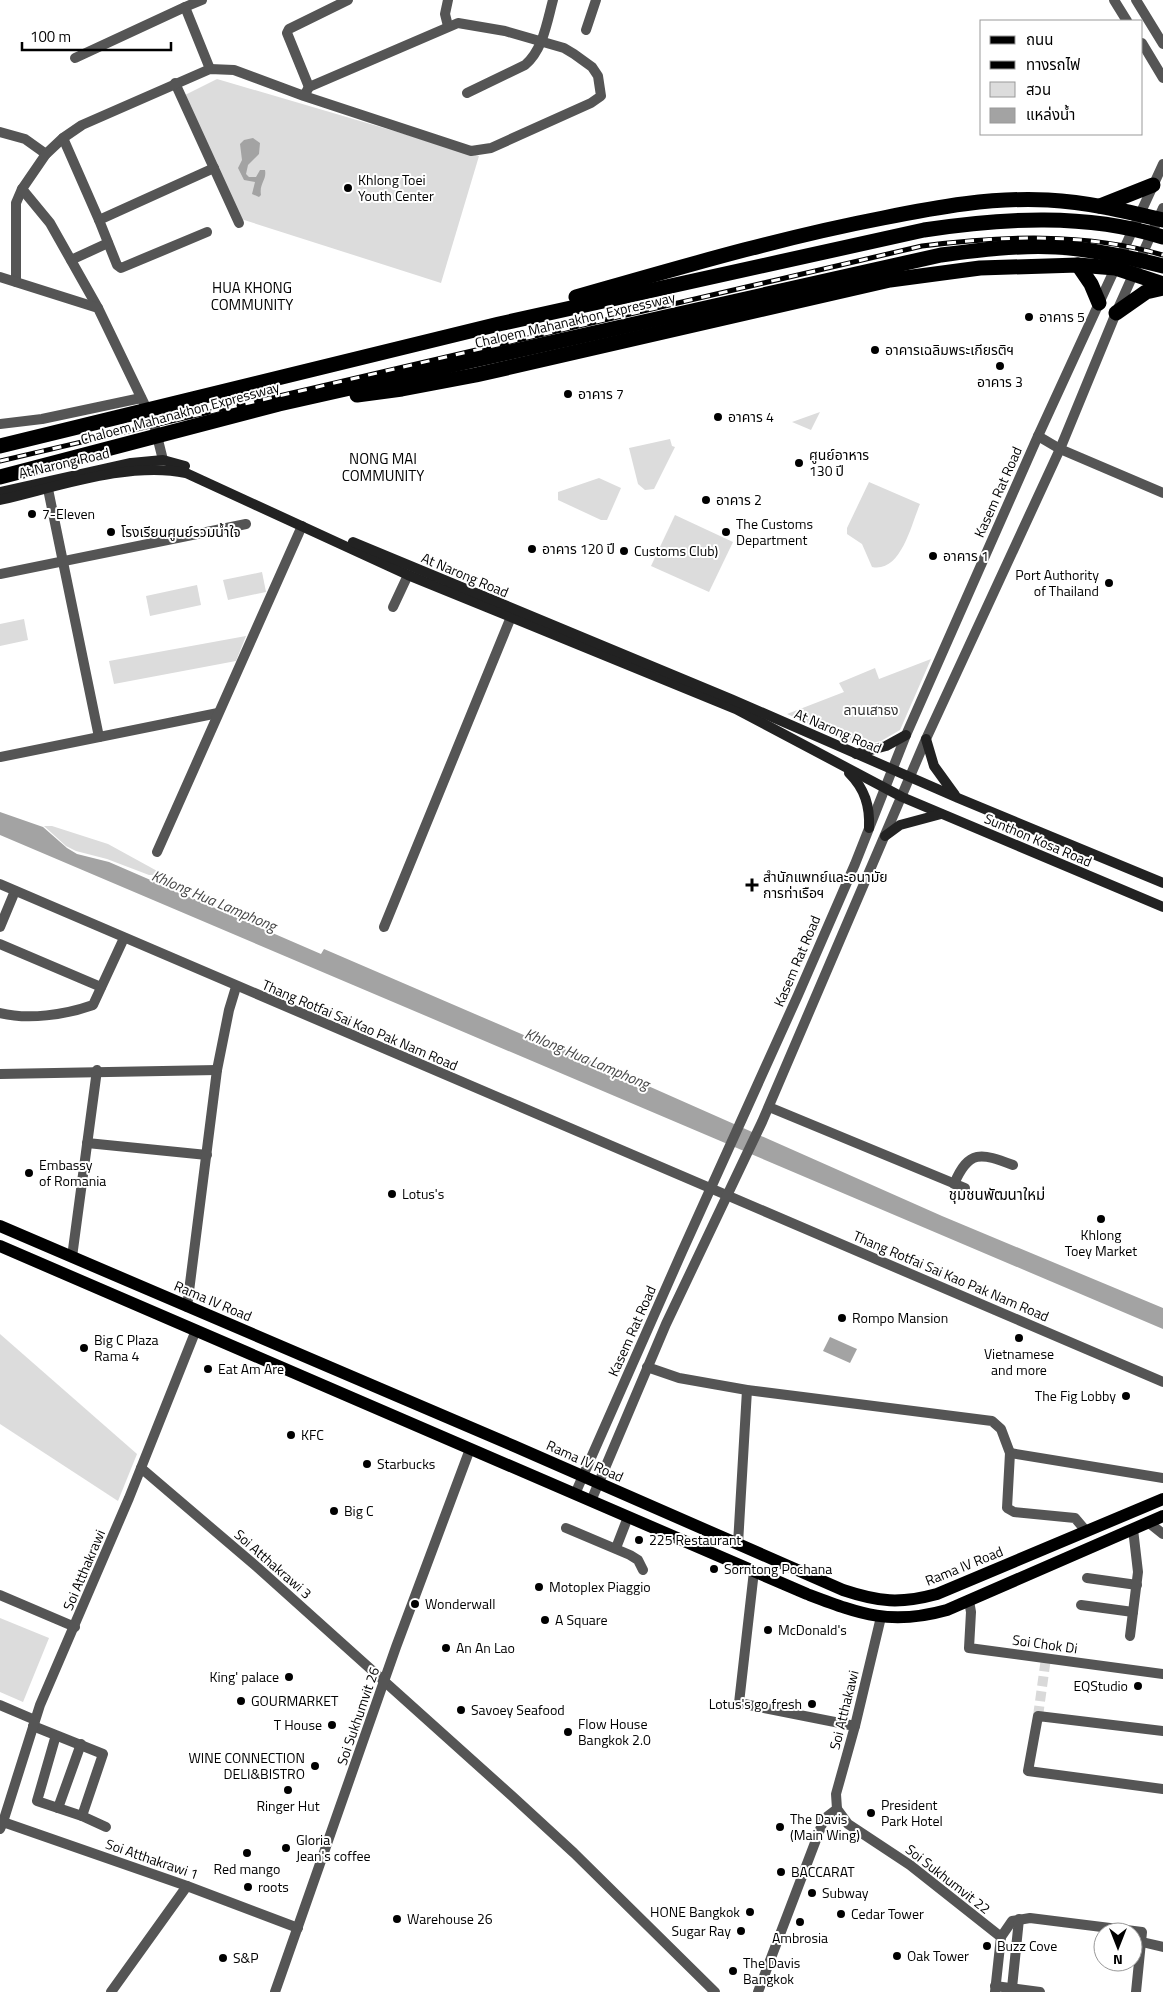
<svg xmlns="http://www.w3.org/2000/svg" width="1163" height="1992" font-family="'Titillium Web','Noto Sans Thai',sans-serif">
<rect width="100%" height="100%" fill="#fff"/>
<g fill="#dcdcdc">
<path d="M217,79L479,156L441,283L241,219L185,95Z"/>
<path d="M820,412L811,430L792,422Z"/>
<path d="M670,439L672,446L675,447L654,489L645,490L638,484L629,448Z"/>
<path d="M599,478L621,488L607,520H601L558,500V492Z"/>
<path d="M869,482L920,504C911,525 901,573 872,567L862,544L847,534V528Z"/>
<path d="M675,515L733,542L709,592L651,566Z"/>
<path d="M262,572L266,592L228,600L223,580Z"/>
<path d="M197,585L201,605L150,616L146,596Z"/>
<path d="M24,619L28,640L0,646V624Z"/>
<path d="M246,636L236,661L114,684L109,661Z"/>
<path d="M931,659L900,730L881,741L859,746L787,714L844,692L839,683L875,668L879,679Z"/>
<path d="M44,826H52L108,844L159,872L157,875H149L107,859L76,851L66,846Z"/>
<path d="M0,1334L137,1454L118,1501L0,1424Z"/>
<path d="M0,1618L49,1638L23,1702L0,1692Z"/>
</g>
<g fill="#a3a3a3">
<path d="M253,138L260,143L259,154L248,165L246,174L249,177H256L260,170H265C267,180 259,183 261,195L259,197L252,194L255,182L244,180L238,168L242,160L240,144L244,140Z"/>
<path d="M0,812L43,827L67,848L77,854L109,862L321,954L324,949L540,1042L542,1039L942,1216L1163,1308V1329L0,835Z"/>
<path d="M830,1337L857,1349L850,1363L823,1351Z"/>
</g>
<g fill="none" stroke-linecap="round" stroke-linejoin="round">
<path stroke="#d9d9d9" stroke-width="10" stroke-dasharray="10 5" stroke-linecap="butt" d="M1038,1716L1046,1658"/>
<g stroke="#555" stroke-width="10">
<path d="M185,7L202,0"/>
<path d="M448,26L445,14L448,0"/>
<path d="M586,30L596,0"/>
<path d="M75,58L185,7L210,69"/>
<path d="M175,83L239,223"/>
<path d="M309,87L287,33L289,29L348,0"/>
<path d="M467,93L525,65C543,50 547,22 553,0"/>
<path d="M0,132L25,139L46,154"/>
<path d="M63,138L99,220"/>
<path d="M207,232L121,268L117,265L99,220L214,168"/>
<path d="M71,260L108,243"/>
<path d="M16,282V203L22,189"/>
<path d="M98,308L50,223L22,189L46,154L63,138L82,125L210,69L234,70L304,96L471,151L491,148L591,103L601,96L598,76L592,67L574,54L564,48L505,31L458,23L309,87L304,96"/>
<path d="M0,424L42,419L141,398"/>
<path d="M1038,436L1060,449L1163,493"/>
<path d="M48,489L99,737"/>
<path d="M0,574L246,524"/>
<path d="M393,607L408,575"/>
<path d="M0,757L218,713"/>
<path d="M157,852L302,526"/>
<path d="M0,927L15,891"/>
<path d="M384,927L511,617"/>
<path d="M0,944L101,987"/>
<path d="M0,1013C28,1020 65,1015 93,1005L124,938"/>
<path d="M0,1074L217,1070"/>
<path d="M769,1107L965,1188"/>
<path d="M87,1143L207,1155"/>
<path d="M954,1184C969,1149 981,1153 1013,1165"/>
<path d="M72,1257L97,1070"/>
<path d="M187,1307L217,1070L229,1010L236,987"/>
<path d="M647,1367L679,1378L747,1390L992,1421L1001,1429L1010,1453L1007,1508L1014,1512L1075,1518L1086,1531"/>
<path d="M1010,1453L1163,1478"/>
<path d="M141,1468L257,1567L512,1796L574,1853L715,1992"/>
<path d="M1148,1522L1163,1534"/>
<path d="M566,1528L630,1555L638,1560L643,1570"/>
<path d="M738,1544L747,1390"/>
<path d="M616,1548L628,1517"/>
<path d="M754,1571L739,1703L855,1726"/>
<path d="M1087,1578L1137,1585"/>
<path d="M0,1595L75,1627"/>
<path d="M969,1601L971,1612L969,1648L1163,1674"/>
<path d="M1081,1605L1133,1612"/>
<path d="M1130,1636L1138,1572L1133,1529"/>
<path d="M0,1705L35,1720"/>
<path d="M33,1726L103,1754L82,1816L37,1801L56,1735"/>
<path d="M1163,1731L1038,1716L1028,1771L1163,1789"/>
<path d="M58,1808L81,1744"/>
<path d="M837,1809L848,1824L910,1865L1001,1937L995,1992"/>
<path d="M82,1816L106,1827"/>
<path d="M3,1822L40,1705L129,1498L196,1330"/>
<path d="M0,1829L3,1822L187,1886L298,1928"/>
<path d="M1001,1937L1012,1921L1030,1918L1142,1932L1136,1992"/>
<path d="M1142,1942L1163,1947"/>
<path d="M995,1986L1040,1992"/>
<path d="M1012,1988L1019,1919"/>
<path d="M111,1992L187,1886"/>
</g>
<g stroke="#555" stroke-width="10">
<path d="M1114,0L1127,21"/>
<path d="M1136,0L1163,44"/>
<path d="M1142,43L1163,78"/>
<path d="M0,277L98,308L154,424L163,460"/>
<path d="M0,884L1163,1382"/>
<path d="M575,1494L681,1254L798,995L855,864L906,735L1038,436L1163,164"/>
<path d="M591,1501L666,1324L762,1122L926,739L1060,449L1116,313L1163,208"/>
<path d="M275,1992L396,1647L470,1449"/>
<path d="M758,1992L824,1819L837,1809L836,1794L855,1726L881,1617"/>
</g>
<g stroke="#222" stroke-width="10">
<path d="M0,492L131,463L163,460L185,466"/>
<path d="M0,500C57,487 129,461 186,473L408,575L736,709L902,797L1163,907"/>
<path d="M353,542L731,699L958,798L1163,883"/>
<path d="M926,739L934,766L955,795"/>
<path d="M856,754L886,746L906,735"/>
<path d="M849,773C865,789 870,806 869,828"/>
<path d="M885,836L900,825L941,814"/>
</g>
<g stroke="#000" stroke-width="12">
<path d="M0,1226L514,1446L843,1590C879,1602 900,1604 937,1594L1163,1499"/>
<path d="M0,1246L807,1594C860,1614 890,1626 947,1610L1163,1516"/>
</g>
<g stroke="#000" stroke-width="15">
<path d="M1100,206L1153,185"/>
<path d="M1078,265L1091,284L1099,303"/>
<path d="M576,297C678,268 779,238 883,218C937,207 993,197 1048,200C1087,202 1125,211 1163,220"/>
<path d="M1116,313L1146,292L1163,288"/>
<path d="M357,395L402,389L476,375L890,280L980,268L1078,265L1115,268L1163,284"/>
<path d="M0,446L499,324L924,230C1003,218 1086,213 1163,237"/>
<path d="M0,477L279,404L941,255C979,250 1018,245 1056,247C1092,249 1128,257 1163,266"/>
</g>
<g stroke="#000" stroke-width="5">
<path id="rail" d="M0,461L922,246C1002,236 1084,232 1163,255"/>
</g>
<use href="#rail" stroke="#fff" stroke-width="3" stroke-dasharray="9" stroke-linecap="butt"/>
</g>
<g fill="#000" stroke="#fff" stroke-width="2">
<circle cx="348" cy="188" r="5"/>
<circle cx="1029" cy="317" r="5"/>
<circle cx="875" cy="350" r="5"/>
<circle cx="1000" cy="366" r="5"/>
<circle cx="568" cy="394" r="5"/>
<circle cx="718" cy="417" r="5"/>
<circle cx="799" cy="463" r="5"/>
<circle cx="706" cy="500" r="5"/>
<circle cx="32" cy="514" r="5"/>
<circle cx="111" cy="532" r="5"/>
<circle cx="726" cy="532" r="5"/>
<circle cx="532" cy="549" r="5"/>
<circle cx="624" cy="551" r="5"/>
<circle cx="933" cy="556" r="5"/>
<circle cx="1109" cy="583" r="5"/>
<path d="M749.5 877.5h5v5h5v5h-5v5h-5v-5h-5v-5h5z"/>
<circle cx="29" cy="1173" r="5"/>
<circle cx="392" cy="1194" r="5"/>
<circle cx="1101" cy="1219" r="5"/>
<circle cx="842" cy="1318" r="5"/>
<circle cx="1019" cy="1338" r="5"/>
<circle cx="84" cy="1348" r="5"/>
<circle cx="208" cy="1369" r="5"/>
<circle cx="1126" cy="1396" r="5"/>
<circle cx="291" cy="1435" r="5"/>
<circle cx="367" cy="1464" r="5"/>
<circle cx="334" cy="1511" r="5"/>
<circle cx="639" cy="1540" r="5"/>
<circle cx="714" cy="1569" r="5"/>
<circle cx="539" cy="1587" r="5"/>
<circle cx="415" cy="1604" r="5"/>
<circle cx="545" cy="1620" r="5"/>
<circle cx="768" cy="1630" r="5"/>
<circle cx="446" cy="1648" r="5"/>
<circle cx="289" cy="1677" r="5"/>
<circle cx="1138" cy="1686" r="5"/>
<circle cx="241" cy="1701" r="5"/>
<circle cx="812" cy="1704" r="5"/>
<circle cx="461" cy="1710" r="5"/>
<circle cx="332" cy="1725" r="5"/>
<circle cx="568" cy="1732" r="5"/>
<circle cx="315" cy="1766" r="5"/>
<circle cx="288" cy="1790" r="5"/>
<circle cx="871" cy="1813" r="5"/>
<circle cx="780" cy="1827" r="5"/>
<circle cx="286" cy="1848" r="5"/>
<circle cx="247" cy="1853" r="5"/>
<circle cx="781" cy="1872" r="5"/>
<circle cx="248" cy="1887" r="5"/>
<circle cx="812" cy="1893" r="5"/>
<circle cx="750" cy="1912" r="5"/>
<circle cx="841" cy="1914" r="5"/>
<circle cx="397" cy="1919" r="5"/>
<circle cx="800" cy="1922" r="5"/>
<circle cx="741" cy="1931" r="5"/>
<circle cx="987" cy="1946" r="5"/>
<circle cx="897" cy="1956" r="5"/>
<circle cx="223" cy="1958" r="5"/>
<circle cx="733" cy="1971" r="5"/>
</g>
<g text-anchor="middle" stroke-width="4" stroke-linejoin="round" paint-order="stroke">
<g font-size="14" fill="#000" stroke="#fff" text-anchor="start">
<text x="358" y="185">Khlong Toei<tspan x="358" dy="16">Youth Center</tspan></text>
<text x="1039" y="322">อาคาร 5</text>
<text x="885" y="355">อาคารเฉลิมพระเกียรติฯ</text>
<text x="1000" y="387" text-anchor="middle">อาคาร 3</text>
<text x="578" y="399">อาคาร 7</text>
<text x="728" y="422">อาคาร 4</text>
<text x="809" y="460">ศูนย์อาหาร<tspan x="809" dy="16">130 ปี</tspan></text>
<text x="716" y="505">อาคาร 2</text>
<text x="42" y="519">7-Eleven</text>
<text x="736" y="529">The Customs<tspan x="736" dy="16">Department</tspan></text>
<text x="121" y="537">โรงเรียนศูนย์รวมน้ำใจ</text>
<text x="542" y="554">อาคาร 120 ปี</text>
<text x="634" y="556">Customs Club)</text>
<text x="943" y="561">อาคาร 1</text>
<text x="1099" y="580" text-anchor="end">Port Authority<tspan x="1099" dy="16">of Thailand</tspan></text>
<text x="763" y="882">สำนักแพทย์และอนามัย<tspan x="763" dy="16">การท่าเรือฯ</tspan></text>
<text x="39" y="1170">Embassy<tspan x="39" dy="16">of Romania</tspan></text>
<text x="402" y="1199">Lotus's</text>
<text x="1101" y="1240" text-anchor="middle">Khlong<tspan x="1101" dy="16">Toey Market</tspan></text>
<text x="852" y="1323">Rompo Mansion</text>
<text x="94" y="1345">Big C Plaza<tspan x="94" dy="16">Rama 4</tspan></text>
<text x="1019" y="1359" text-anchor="middle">Vietnamese<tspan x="1019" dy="16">and more</tspan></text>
<text x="218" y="1374">Eat Am Are</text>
<text x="1116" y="1401" text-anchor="end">The Fig Lobby</text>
<text x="301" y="1440">KFC</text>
<text x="377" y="1469">Starbucks</text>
<text x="344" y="1516">Big C</text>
<text x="649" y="1545">225 Restaurant</text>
<text x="724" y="1574">Sorntong Pochana</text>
<text x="549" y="1592">Motoplex Piaggio</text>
<text x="425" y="1609">Wonderwall</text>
<text x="555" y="1625">A Square</text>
<text x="778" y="1635">McDonald's</text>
<text x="456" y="1653">An An Lao</text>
<text x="279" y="1682" text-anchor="end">King' palace</text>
<text x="1128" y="1691" text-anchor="end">EQStudio</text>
<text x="251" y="1706">GOURMARKET</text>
<text x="802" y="1709" text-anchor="end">Lotus's go fresh</text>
<text x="471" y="1715">Savoey Seafood</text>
<text x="578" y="1729">Flow House<tspan x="578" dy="16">Bangkok 2.0</tspan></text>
<text x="322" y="1730" text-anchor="end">T House</text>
<text x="305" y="1763" text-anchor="end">WINE CONNECTION<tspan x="305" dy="16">DELI&amp;BISTRO</tspan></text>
<text x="881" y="1810">President<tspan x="881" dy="16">Park Hotel</tspan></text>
<text x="288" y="1811" text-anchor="middle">Ringer Hut</text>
<text x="790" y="1824">The Davis<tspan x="790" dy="16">(Main Wing)</tspan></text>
<text x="296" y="1845">Gloria<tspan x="296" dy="16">Jean's coffee</tspan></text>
<text x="247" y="1874" text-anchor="middle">Red mango</text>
<text x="791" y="1877">BACCARAT</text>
<text x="258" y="1892">roots</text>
<text x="822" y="1898">Subway</text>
<text x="740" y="1917" text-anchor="end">HONE Bangkok</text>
<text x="851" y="1919">Cedar Tower</text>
<text x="407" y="1924">Warehouse 26</text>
<text x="731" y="1936" text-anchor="end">Sugar Ray</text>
<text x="800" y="1943" text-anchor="middle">Ambrosia</text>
<text x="997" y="1951">Buzz Cove</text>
<text x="907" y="1961">Oak Tower</text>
<text x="233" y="1963">S&amp;P</text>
<text x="743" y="1968">The Davis<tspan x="743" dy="16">Bangkok</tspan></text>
</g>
<g font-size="14" fill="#000" stroke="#fff">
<text transform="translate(575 320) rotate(-13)" y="5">Chaloem Mahanakhon Expressway</text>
<text transform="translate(180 413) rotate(-15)" y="5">Chaloem Mahanakhon Expressway</text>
<text transform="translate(64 463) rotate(-13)" y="5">At Narong Road</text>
<text transform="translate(998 492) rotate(-66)" y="5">Kasem Rat Road</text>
<text transform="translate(465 575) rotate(23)" y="5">At Narong Road</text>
<text transform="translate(838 731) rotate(23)" y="5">At Narong Road</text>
<text transform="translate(1038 840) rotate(23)" y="5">Sunthon Kosa Road</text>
<text transform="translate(797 961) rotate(-67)" y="5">Kasem Rat Road</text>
<text transform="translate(360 1025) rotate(23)" y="5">Thang Rotfai Sai Kao Pak Nam Road</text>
<text transform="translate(951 1276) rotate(23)" y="5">Thang Rotfai Sai Kao Pak Nam Road</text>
<text transform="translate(213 1301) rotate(23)" y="5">Rama IV Road</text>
<text transform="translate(632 1331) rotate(-66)" y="5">Kasem Rat Road</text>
<text transform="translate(585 1461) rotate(24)" y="5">Rama IV Road</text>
<text transform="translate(273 1564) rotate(41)" y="5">Soi Atthakrawi 3</text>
<text transform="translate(964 1566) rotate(-22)" y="5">Rama IV Road</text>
<text transform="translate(84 1570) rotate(-67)" y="5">Soi Atthakrawi</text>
<text transform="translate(1045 1644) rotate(8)" y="5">Soi Chok Di</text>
<text transform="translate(844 1710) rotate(-76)" y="5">Soi Atthakawi</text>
<text transform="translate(358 1716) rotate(-71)" y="5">Soi Sukhumvit 26</text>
<text transform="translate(152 1859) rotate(19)" y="5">Soi Atthakrawi 1</text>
<text transform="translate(948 1879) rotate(38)" y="5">Soi Sukhumvit 22</text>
</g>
<g font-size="14" fill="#333" stroke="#fff">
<text x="871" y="715">ลานเสาธง</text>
</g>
<g font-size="15" fill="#000" stroke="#fff">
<text x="252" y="293">HUA KHONG<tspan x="252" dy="17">COMMUNITY</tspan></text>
<text x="383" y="464">NONG MAI<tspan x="383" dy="17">COMMUNITY</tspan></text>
<text x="997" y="1200">ชุมชนพัฒนาใหม่</text>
</g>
<g font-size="15" font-style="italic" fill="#444" stroke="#fff">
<text transform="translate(214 901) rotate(23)" y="5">Khlong Hua Lamphong</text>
<text transform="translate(587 1059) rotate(23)" y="5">Khlong Hua Lamphong</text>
</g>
</g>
<rect x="980" y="20" width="162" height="115" fill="#ffffff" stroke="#999999"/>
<rect x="990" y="36" width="25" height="8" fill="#000000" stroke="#999999"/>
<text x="1026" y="45" font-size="15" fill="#000000">ถนน</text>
<rect x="990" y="61" width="25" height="8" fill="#000000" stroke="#999999"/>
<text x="1026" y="70" font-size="15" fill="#000000">ทางรถไฟ</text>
<rect x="990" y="82" width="25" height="15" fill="#dcdcdc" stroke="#999999"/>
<text x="1026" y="95" font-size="15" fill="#000000">สวน</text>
<rect x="990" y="108" width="25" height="15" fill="#a3a3a3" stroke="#999999"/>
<text x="1026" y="120" font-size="15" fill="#000000">แหล่งน้ำ</text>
<g transform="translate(1118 1947) rotate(180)"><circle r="24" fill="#ffffff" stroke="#999999"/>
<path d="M0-4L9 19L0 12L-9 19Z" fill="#000000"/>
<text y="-8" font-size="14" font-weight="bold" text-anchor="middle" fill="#000000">N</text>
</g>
<path d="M22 42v8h149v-8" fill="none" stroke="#000000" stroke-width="2.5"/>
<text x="30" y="42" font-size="15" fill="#000000" stroke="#ffffff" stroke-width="4" paint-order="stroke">100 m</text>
</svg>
